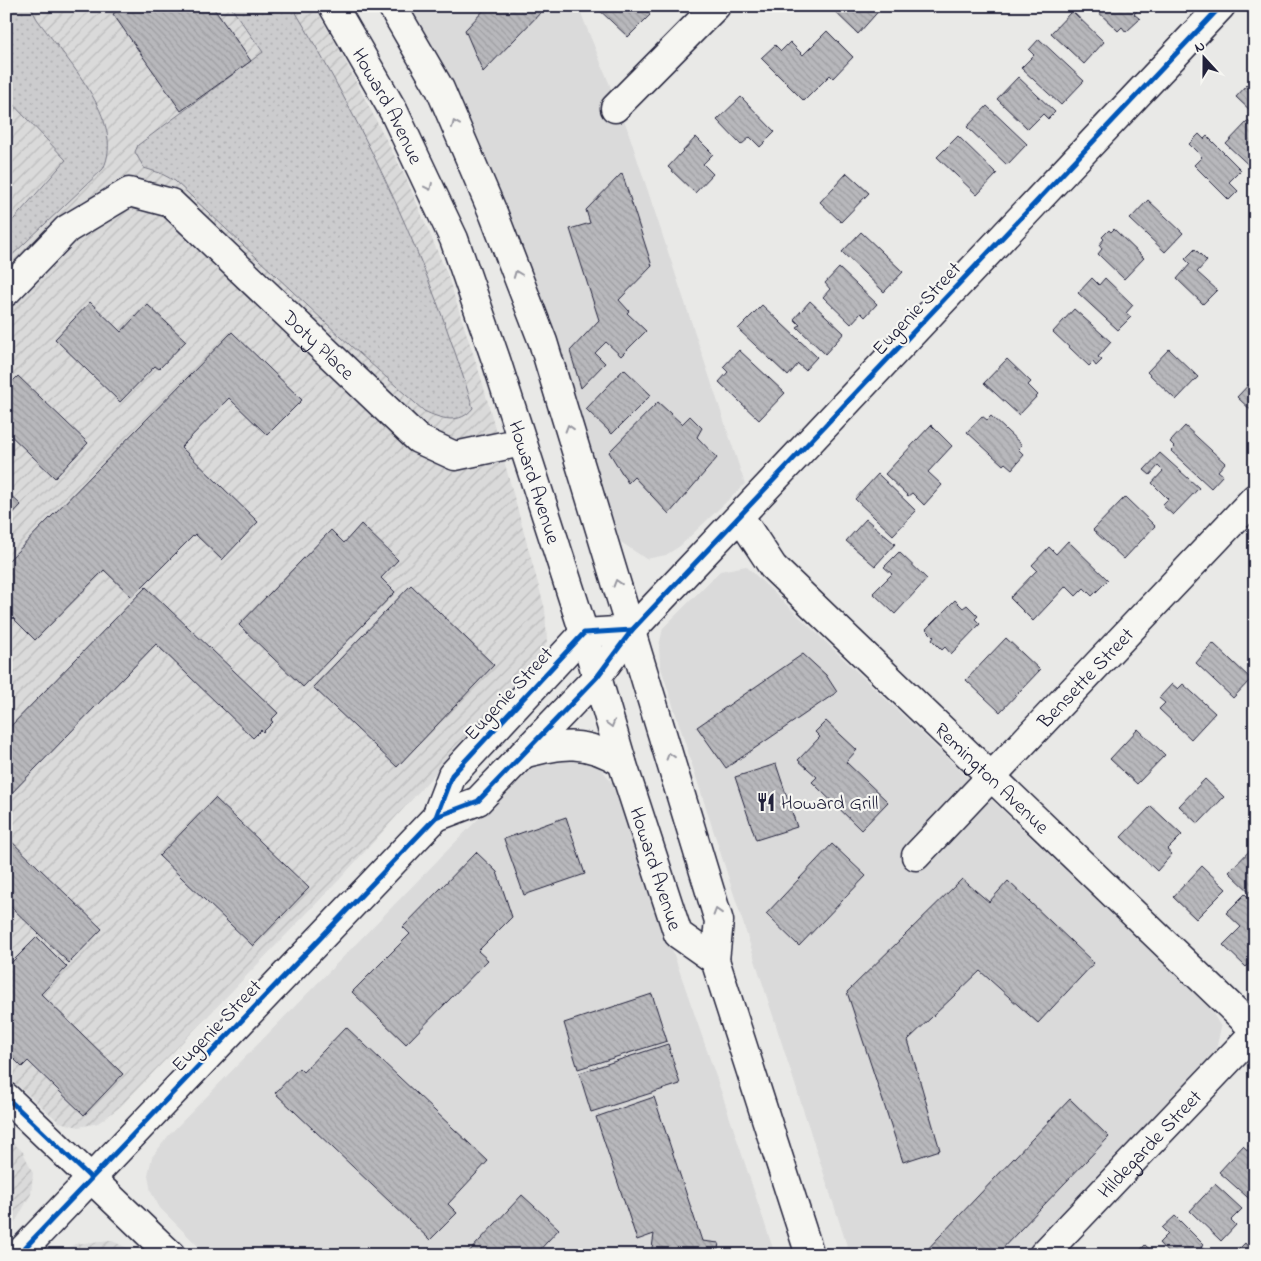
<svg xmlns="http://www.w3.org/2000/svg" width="1261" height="1261" font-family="'Indie Flower',sans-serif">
<defs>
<pattern id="industrial-furrows" width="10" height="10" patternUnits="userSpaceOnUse" patternTransform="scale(1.25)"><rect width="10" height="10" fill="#dadada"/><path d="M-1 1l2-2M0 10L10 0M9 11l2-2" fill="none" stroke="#bbbbbc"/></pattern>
<pattern id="grass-dots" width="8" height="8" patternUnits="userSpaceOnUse" patternTransform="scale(1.25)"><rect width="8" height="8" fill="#ccccce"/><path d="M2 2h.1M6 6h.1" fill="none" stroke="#afafb2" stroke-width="1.8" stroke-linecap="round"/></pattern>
<pattern id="building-back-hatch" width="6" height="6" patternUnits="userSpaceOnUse" patternTransform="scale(1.25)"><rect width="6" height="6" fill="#b8b8bc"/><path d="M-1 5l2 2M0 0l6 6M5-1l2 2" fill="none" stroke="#9e9ea2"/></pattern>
</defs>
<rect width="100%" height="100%" fill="#e9e9e7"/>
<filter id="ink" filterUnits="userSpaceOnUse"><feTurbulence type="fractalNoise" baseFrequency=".02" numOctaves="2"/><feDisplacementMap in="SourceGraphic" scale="10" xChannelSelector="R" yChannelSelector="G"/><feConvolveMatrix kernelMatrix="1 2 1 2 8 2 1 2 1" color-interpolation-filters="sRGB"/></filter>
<g filter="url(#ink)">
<g fill="#dadada">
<path d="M405,6H578L626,125L745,484L680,546L666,555L646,559L621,542L511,227Z"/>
<path d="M746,566L1209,1007L1221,1027L1216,1050L1022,1255H850L660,665L659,646L663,628L720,571Z"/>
<path d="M560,756L581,757L601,768L617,790L722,1094L775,1255H207L160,1208L151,1192L148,1175L152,1157L169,1135L530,766Z"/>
</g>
<g fill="url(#industrial-furrows)">
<path d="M6,6H314L338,47L406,178L447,274L482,381L545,609L547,641L538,666L451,756L339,880L120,1107L98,1123L79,1127L59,1122L6,1075Z"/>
<path d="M6,1136L23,1152L33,1173L31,1194L17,1219L6,1231Z"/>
<path d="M110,1240L142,1255H58L75,1244Z"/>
</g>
<g fill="url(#grass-dots)" stroke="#777784">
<path d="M6,6H30L37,19C64,57 127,121 103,169L6,261V228L66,160L6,97Z"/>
<path d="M230,6H292C368,132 430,266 473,408C460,425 441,419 424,411L341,337L175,181L160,173L144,168L135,152L138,145L263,52Z"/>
</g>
<g fill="url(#building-back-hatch)" stroke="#22223b">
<path d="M124,6H212L251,61L181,111L113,14Z"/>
<path d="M488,6H547L483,72L465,30Z"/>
<path d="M595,6H641L650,15L628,37Z"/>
<path d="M829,6H883L858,34Z"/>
<path d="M1092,6H1136L1139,9L1134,14L1140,19L1126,32L1122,27L1118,31Z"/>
<path d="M1072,11L1104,42L1084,64L1051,33Z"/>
<path d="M827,31L853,57L833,78L830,75L804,101L761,58L775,45L781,51L790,42L803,55Z"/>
<path d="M1039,39L1084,81L1061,105L1021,68L1034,55L1029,50Z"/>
<path d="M1018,77L1055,112L1048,119L1043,114L1028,129L997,99Z"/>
<path d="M1247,85L1255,92V115L1236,97Z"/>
<path d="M741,97L775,132L760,147L750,137L741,145L717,120Z"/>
<path d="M987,106L1027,144L1007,165L967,127Z"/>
<path d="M1248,121L1255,127V171L1226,144Z"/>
<path d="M1199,134L1204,139L1207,136L1241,170L1229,182L1238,191L1229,200L1194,165L1202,157L1189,144Z"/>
<path d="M958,136L997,174L977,195L937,157Z"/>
<path d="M696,137L713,154L703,164L713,174L695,193L668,167Z"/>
<path d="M622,173L652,266L619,300L629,311L627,313L646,331L621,356L606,342L595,353L605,363L581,388L570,351L599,320L570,229L590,223L586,210Z"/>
<path d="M847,173L869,193L841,222L820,202Z"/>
<path d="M1148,200L1183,233L1165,252L1130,219Z"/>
<path d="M1114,229L1144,258L1124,279L1098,254L1102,249L1099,245L1104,239L1102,237L1109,230L1111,232Z"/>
<path d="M861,232L903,272L884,292L842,252Z"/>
<path d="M1195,249L1207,261L1197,272L1217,290L1203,304L1177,279L1190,264L1185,259Z"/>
<path d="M839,268L877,304L865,317L861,313L851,324L823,297L830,289L825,283Z"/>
<path d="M1092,278L1099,285L1105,278L1133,305L1126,313L1131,317L1118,330L1078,293Z"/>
<path d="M810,301L844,333L825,354L797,327L800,325L794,319Z"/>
<path d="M90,302L121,332L147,304L186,341L159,369L155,366L120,402L55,339Z"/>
<path d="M762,305L817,357L805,370L798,364L788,376L738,329Z"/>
<path d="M1074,309L1111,342L1098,357L1102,360L1096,366L1093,362L1089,366L1053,332Z"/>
<path d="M232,332L302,400L267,435L229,398L181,447L258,522L222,560L195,534L132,597L104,570L35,640L6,611V563Z"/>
<path d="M1169,349L1198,377L1176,400L1147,372Z"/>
<path d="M739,350L785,393L759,420L719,382L728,372L723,367Z"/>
<path d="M1007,359L1031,382L1028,385L1038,395L1019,415L984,383Z"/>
<path d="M624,369L651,395L612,434L586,409Z"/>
<path d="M18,376L88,443L55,478L6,431V388Z"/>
<path d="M1255,378V414L1237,397Z"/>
<path d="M658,402L682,424L690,416L702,428L697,437L717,458L669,514L634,477L628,483L609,452Z"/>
<path d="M982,416L987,420L991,416L1022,445L1018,449L1024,455L1012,469L1005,463L1003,465L967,432Z"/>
<path d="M931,425L952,446L928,472L942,485L924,505L912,493L908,496L885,474Z"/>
<path d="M1185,426L1225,463L1218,471L1223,475L1211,488L1171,451L1175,447L1170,442Z"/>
<path d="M1160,453L1199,488L1173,515L1162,505L1168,499L1152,483L1163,471L1158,466L1150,475L1144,470Z"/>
<path d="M878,474L916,511L893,535L855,499Z"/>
<path d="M6,491L21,505L6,521Z"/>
<path d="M1125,497L1155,526L1124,559L1093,530Z"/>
<path d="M866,519L895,544L875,566L846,541Z"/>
<path d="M361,524L398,560L381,578L395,592L303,687L239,625L331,530L344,543Z"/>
<path d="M1068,541L1108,580L1092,596L1084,588L1076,596L1066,586L1033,621L1010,598L1037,570L1032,565L1049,547L1056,554Z"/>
<path d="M899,552L927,579L895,614L873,593L892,574L884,567Z"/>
<path d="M411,585L494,665L397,767L313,687Z"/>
<path d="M146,587L278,713L271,720L273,722L263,732L261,730L253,738L156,644L6,799V731Z"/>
<path d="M955,600L963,608L967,605L978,616L975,619L980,624L951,654L945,647L942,650L932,640L934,637L926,629Z"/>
<path d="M1006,638L1040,670L1000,712L966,680Z"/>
<path d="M1213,643L1251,679L1233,698L1196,663Z"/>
<path d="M803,654L826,675L837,692L726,768L697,727Z"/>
<path d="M1172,684L1178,689L1183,684L1215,713L1191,739L1159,709L1165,703L1159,698Z"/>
<path d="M826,721L857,750L846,762L888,802L861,830L812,782L817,777L798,760L820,737L815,732Z"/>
<path d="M1138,729L1165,755L1137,784L1110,759Z"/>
<path d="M776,764L797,827L756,840L735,777Z"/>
<path d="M1205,779L1224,797L1198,824L1179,806Z"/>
<path d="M215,798L309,888L253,946L159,856Z"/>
<path d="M1151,806L1182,835L1167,850L1172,854L1157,871L1121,837Z"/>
<path d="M566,817L585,874L524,895L504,839Z"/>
<path d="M6,836L102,929L69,963L6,902Z"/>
<path d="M832,844L866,876L799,946L766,914Z"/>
<path d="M1255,845V897L1229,872Z"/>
<path d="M476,852L497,872L512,917L478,951L488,960L406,1044L352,992L410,934L403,927Z"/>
<path d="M1202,866L1226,889L1196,919L1173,897Z"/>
<path d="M962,879L989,902L1008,881L1094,963L1038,1023L980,971L908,1040L940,1150L903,1162L847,992Z"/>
<path d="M1245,894L1255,904V958L1246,967L1223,945L1241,927L1226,913Z"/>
<path d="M37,937L67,967L41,994L123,1074L84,1115L28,1061L22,1067L6,1051V968Z"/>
<path d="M652,994L667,1041L578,1069L564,1023Z"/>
<path d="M346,1027L488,1161L448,1204L457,1213L430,1240L275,1093L299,1068L303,1072Z"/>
<path d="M668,1044L680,1084L591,1112L579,1073Z"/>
<path d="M654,1097L702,1241L719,1243L717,1255H651L654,1234L637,1240L596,1117Z"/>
<path d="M1070,1099L1109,1137L996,1255H922Z"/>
<path d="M1255,1129V1152L1248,1146L1253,1141L1248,1136Z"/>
<path d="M1243,1146L1255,1157V1204L1219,1172Z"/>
<path d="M1215,1184L1242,1209L1231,1220L1236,1225L1221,1241L1190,1211Z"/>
<path d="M522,1195L559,1229L535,1255H466Z"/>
<path d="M1175,1216L1203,1244L1201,1247L1207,1252L1204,1255H1170L1159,1243L1168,1234L1162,1228Z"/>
<path d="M1245,1243L1255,1255H1233Z"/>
<path d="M1145,1245L1156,1255H1136Z"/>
</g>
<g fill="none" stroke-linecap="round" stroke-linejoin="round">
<g stroke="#22223b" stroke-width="31">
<g id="street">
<path d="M615,108L716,6"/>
<path id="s1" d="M6,292L67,229L129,192L171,203L418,439L455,456L522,442"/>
<path id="s2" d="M740,517L773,567L1255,1030"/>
<path d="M632,630L1221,6"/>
<path id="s3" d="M916,856L1255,498"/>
<path id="s4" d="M1043,1255L1255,1032"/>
</g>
</g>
<g stroke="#22223b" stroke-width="31">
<g id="secondary">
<path id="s5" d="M333,6L394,112L454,239L496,360L584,633L622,762L678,934L715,960"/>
<path d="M392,6L440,89L494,215L543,342L719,921L715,960L810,1255"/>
<path d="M523,754C564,743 584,740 622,762"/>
<path d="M436,817L478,801L597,677L632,630"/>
<path d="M6,1097L171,1255"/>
<path d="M18,1255L436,817L452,775L584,633L632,630"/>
</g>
</g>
<use href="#street" stroke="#f6f6f2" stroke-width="28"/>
<use href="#secondary" stroke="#f6f6f2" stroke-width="28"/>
<g stroke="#f6f6f2" stroke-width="8">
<g id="cycleway">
<path d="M436,817L478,801L597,677L632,630L1221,6"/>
<path d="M6,1097L91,1178"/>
<path d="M18,1255L436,817L452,775L584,633L632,630"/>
</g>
</g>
<use href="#cycleway" stroke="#0057b8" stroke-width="5"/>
</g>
<defs><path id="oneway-chevron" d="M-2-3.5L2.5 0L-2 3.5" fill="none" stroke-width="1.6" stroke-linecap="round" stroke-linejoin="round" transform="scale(1.25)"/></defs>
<g stroke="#9797a0">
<use href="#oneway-chevron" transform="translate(455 124) rotate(-113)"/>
<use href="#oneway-chevron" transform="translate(429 187) rotate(65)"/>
<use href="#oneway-chevron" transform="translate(517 274) rotate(-111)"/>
<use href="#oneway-chevron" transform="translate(569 428) rotate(-107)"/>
<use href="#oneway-chevron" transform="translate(617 583) rotate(-107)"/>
<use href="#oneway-chevron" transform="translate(611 724) rotate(74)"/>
<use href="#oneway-chevron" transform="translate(670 756) rotate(-107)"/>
<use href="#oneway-chevron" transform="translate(717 912) rotate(-107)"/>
</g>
</g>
<defs>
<g id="restaurant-bare" transform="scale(1.5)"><path d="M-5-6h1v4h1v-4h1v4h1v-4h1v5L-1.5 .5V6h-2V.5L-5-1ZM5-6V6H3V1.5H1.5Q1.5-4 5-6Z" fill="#22223b" stroke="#f6f6f2" stroke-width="2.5" paint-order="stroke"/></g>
</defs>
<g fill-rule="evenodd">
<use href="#restaurant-bare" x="766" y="802"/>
</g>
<g text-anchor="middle" stroke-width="4.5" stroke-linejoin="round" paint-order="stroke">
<g font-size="20" fill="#22223b" stroke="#f6f6f2">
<text dy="7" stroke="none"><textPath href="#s5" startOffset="114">Howard Avenue</textPath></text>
<text transform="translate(916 308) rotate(-47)" y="7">Eugenie Street</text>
<text dy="7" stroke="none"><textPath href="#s1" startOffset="408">Doty Place</textPath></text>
<text dy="7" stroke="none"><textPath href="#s5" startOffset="519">Howard Avenue</textPath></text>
<text dy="7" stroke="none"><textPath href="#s3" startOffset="246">Bensette Street</textPath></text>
<text transform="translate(508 693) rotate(-47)" y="7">Eugenie Street</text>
<text dy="7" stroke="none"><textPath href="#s2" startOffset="364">Remington Avenue</textPath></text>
<text dy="7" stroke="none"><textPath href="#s5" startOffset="924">Howard Avenue</textPath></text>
<text transform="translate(216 1025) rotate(-46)" y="7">Eugenie Street</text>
<text dy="7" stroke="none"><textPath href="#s4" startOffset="154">Hildegarde Street</textPath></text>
</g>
<g font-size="20" fill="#22223b" stroke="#f6f6f2" text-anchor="start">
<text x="781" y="809">Howard Grill</text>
</g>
</g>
<rect width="1261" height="1261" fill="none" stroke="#f6f6f2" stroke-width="25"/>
<rect x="12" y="12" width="1236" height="1236" fill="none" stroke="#22223b" stroke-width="2" filter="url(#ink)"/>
<g transform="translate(1204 58) rotate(339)" stroke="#f6f6f2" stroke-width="4" paint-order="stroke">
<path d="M0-4L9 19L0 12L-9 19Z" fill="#22223b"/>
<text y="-8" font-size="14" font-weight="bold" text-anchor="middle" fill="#22223b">N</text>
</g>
</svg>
